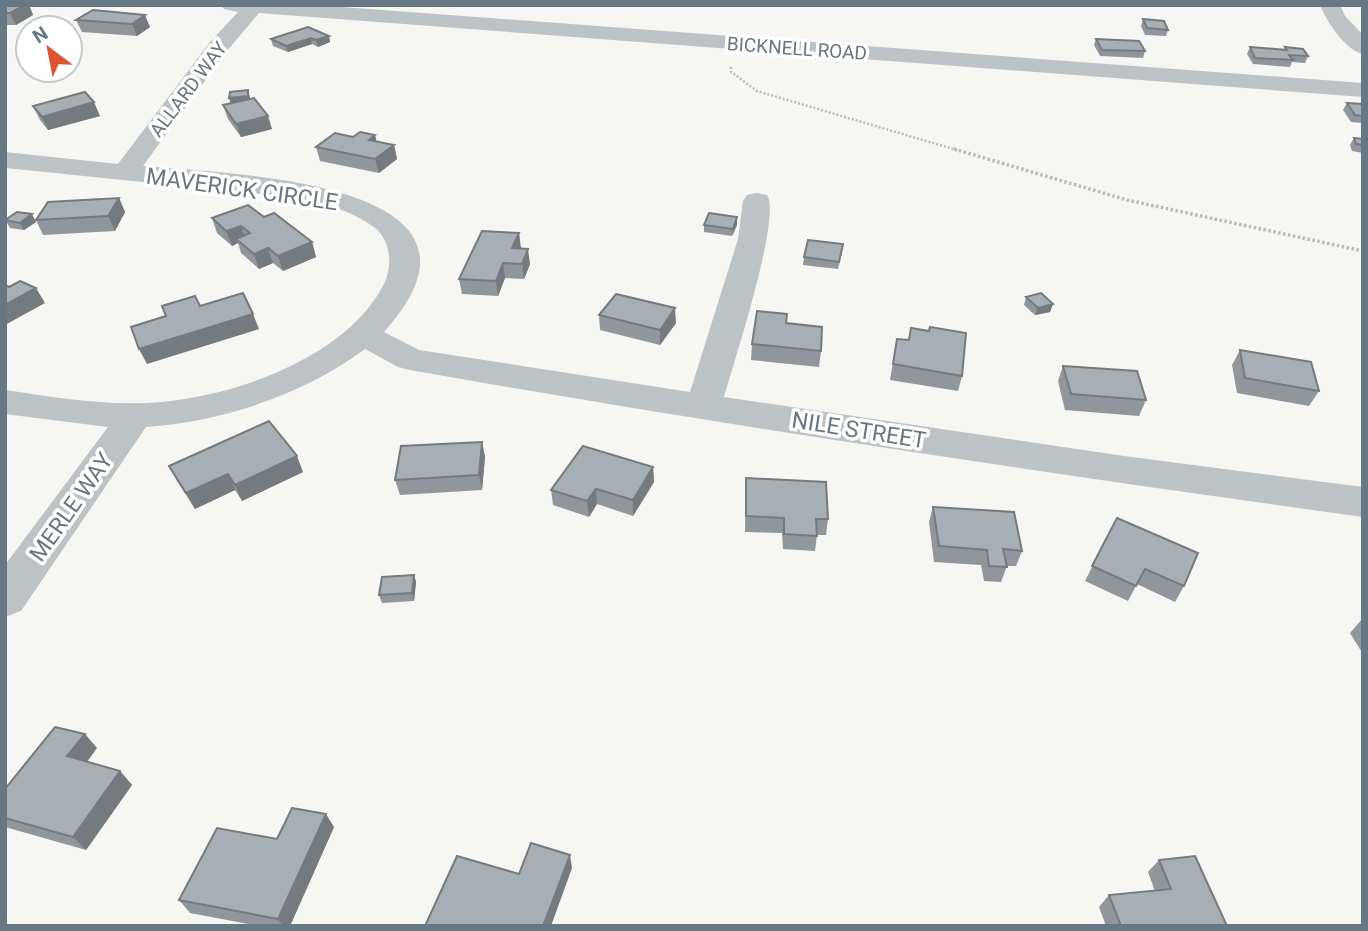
<svg xmlns="http://www.w3.org/2000/svg" width="1368" height="931" font-family="Roboto,sans-serif">
<rect width="100%" height="100%" fill="#f6f6f3"/>
<g fill="none" stroke-linecap="round" stroke-linejoin="round">
<path stroke="#b8bbbd" stroke-width="2.5" stroke-dasharray="2 2" stroke-linecap="butt" d="M731,67V72L757,91L960,151"/>
<path stroke="#b8bbbd" stroke-width="3.5" stroke-dasharray="2.5 2.5" stroke-linecap="butt" d="M954,149L1127,200L1363,251"/>
<g fill="#bdc2c5" fill-rule="evenodd">
<path d="M221,5H315L1363,83V97L259,13L226,52L143,166C226,174 522,179 384,332L419,350L690,392L738,239L743,201L747,195L757,193L767,195C782,216 733,365 724,397L1124,456L1363,487V517C1045,473 726,426 410,370L398,367L365,349C303,395 224,421 146,427L21,611L5,617V565L108,427L5,414V390C52,397 100,405 147,403C228,399 345,360 384,284C393,265 391,240 374,227C327,193 260,195 205,189C139,181 72,175 5,168V152L118,164L210,42L238,12L224,9Z"/>
<path d="M1320,5H1340L1345,16L1363,35V54C1345,50 1327,22 1320,5Z"/>
</g>
</g>
<g fill="#90969b">
<path d="M5,5H29L33,15L16,25H5Z"/>
<path d="M93,10L150,27L137,36L82,32L76,20Z"/>
<path d="M1143,19L1168,30L1166,36L1145,35L1141,26Z"/>
<path d="M329,36L330,42L318,47L312,44L288,52L273,46L271,39Z"/>
<path d="M1096,39L1145,51L1143,58L1100,56L1094,45Z"/>
<path d="M1250,47L1284,50L1285,47L1308,56L1305,63L1292,62L1290,67L1253,64L1247,54Z"/>
<path d="M250,97V99L272,129L241,137L228,119L223,105L231,104L229,98Z"/>
<path d="M1347,103L1363,104V123L1351,122L1343,110Z"/>
<path d="M33,106L100,116L48,130L40,120Z"/>
<path d="M1354,138L1363,139V153L1352,151L1350,145Z"/>
<path d="M377,142L394,145L397,159L379,173L320,161L316,147Z"/>
<path d="M119,198L125,212L115,231L43,235L36,220Z"/>
<path d="M264,217L312,242L316,257L283,271L273,263L259,269L241,253L238,243L232,246L217,233L212,218Z"/>
<path d="M5,220L36,222L24,230L10,228Z"/>
<path d="M704,225H737L732,236L704,232Z"/>
<path d="M519,233L520,249L530,264L524,279L505,278L498,296L462,294L459,279Z"/>
<path d="M842,252L838,269L803,265L804,257Z"/>
<path d="M1026,297L1053,304L1050,312L1035,315L1024,305Z"/>
<path d="M599,315L676,323L660,345L600,330Z"/>
<path d="M786,323L821,351L819,367L751,360L752,344Z"/>
<path d="M911,328L962,376L958,391L890,380L897,339L908,340Z"/>
<path d="M1240,350L1319,391L1309,406L1237,393L1232,365Z"/>
<path d="M1063,366L1146,400L1139,416L1065,410L1058,381Z"/>
<path d="M482,442L485,457L482,490L400,495L395,480Z"/>
<path d="M169,466L303,472L242,501L235,490L195,509L177,481Z"/>
<path d="M653,467L654,482L633,516L597,504L589,517L553,505L551,490Z"/>
<path d="M746,478L828,519L826,535H817L815,551L783,549L782,533L745,532Z"/>
<path d="M933,507L1022,551L1016,566H1007L1001,582L984,581L981,565L934,562L929,522Z"/>
<path d="M1117,518L1184,586L1175,602L1137,584L1128,601L1085,581Z"/>
<path d="M414,575L416,582L414,601L382,603L379,595Z"/>
<path d="M1363,618V654L1350,633Z"/>
<path d="M97,748L87,762L120,771L132,785L86,850L5,827V818Z"/>
<path d="M334,827L290,926H258L190,913L179,900Z"/>
<path d="M1159,860L1227,926H1106L1099,907L1109,895L1155,891L1148,872Z"/>
</g>
<g fill="#757a7e">
<path d="M24,5H29L33,15L16,25L10,13Z"/>
<path d="M145,15L150,27L137,36L132,24Z"/>
<path d="M329,36L330,42L318,47L316,40Z"/>
<path d="M311,38L312,44L288,52L286,46Z"/>
<path d="M248,90L250,97V103L232,105L229,98Z"/>
<path d="M94,102L100,116L48,130L42,117Z"/>
<path d="M268,116L272,129L241,137L236,124Z"/>
<path d="M375,135L379,149L369,140Z"/>
<path d="M394,145L397,159L379,173L375,159Z"/>
<path d="M119,198L125,212L115,231L108,216Z"/>
<path d="M32,214L36,222L24,230L20,223Z"/>
<path d="M737,217V225L732,236L733,229Z"/>
<path d="M241,226L246,240L236,239L238,243L232,246L226,231Z"/>
<path d="M519,233L521,248L514,263L512,248Z"/>
<path d="M312,242L316,257L283,271L278,256Z"/>
<path d="M268,248L273,263L259,269L254,254Z"/>
<path d="M528,249L530,264L524,279L522,264Z"/>
<path d="M503,263L505,278L498,296L496,281Z"/>
<path d="M36,288L45,303L5,325V305Z"/>
<path d="M1053,304L1050,312L1035,315L1038,308Z"/>
<path d="M675,308L676,323L660,345V330Z"/>
<path d="M253,314L259,329L147,364L139,349Z"/>
<path d="M482,442L485,457L482,490L479,475Z"/>
<path d="M297,456L303,472L242,501L235,485Z"/>
<path d="M653,467L654,482L633,516V500Z"/>
<path d="M228,474L235,490L195,509L186,493Z"/>
<path d="M596,489L597,504L589,517L587,501Z"/>
<path d="M414,575L416,582L414,601L412,593Z"/>
<path d="M85,734L97,748L80,770L67,756Z"/>
<path d="M120,771L132,785L86,850L73,837Z"/>
<path d="M326,814L334,827L290,926H283L278,919Z"/>
<path d="M570,855L572,868L551,926H543Z"/>
</g>
<g fill="#a7afb4" stroke="#757a7e" stroke-width="2">
<path d="M5,5H24L10,13H5Z"/>
<path d="M93,10L145,15L132,24L76,20Z"/>
<path d="M1143,19L1164,21L1168,30L1147,28Z"/>
<path d="M308,27L329,36L316,40L311,38L286,46L271,39Z"/>
<path d="M1096,39L1139,41L1145,51L1102,50Z"/>
<path d="M1250,47L1287,50L1285,47L1303,49L1308,56L1289,55L1293,60L1255,58Z"/>
<path d="M248,90V96L229,98L230,92Z"/>
<path d="M85,92L94,102L42,117L33,106Z"/>
<path d="M254,98L268,116L236,124L223,105Z"/>
<path d="M1347,103L1363,104V116L1355,115Z"/>
<path d="M360,132L375,135L369,140L394,145L375,159L316,147L335,133L353,137Z"/>
<path d="M1354,138L1363,139V145L1356,144Z"/>
<path d="M119,198L108,216L36,220L48,202Z"/>
<path d="M248,205L264,217L274,213L312,242L278,256L268,248L254,254L236,239L250,233L241,226L226,231L212,218Z"/>
<path d="M17,212L32,214L20,223L5,220Z"/>
<path d="M709,213L737,217L733,229L704,225Z"/>
<path d="M482,231L519,233L512,248L528,249L522,264L503,263L496,281L459,279Z"/>
<path d="M808,240L843,244L839,262L804,257Z"/>
<path d="M20,281L36,288L5,305V285L9,287Z"/>
<path d="M243,293L253,314L139,349L131,327L166,316L162,306L195,296L200,306Z"/>
<path d="M1041,293L1053,304L1038,308L1026,297Z"/>
<path d="M616,294L675,308L660,330L599,315Z"/>
<path d="M757,311L787,314L786,323L822,327L821,351L752,344Z"/>
<path d="M930,327L966,333L962,376L893,364L897,339L909,340L911,328L929,331Z"/>
<path d="M1240,350L1311,362L1319,391L1245,378Z"/>
<path d="M1063,366L1137,371L1146,400L1071,394Z"/>
<path d="M269,421L297,456L235,485L228,474L186,493L169,466Z"/>
<path d="M482,442L479,475L395,480L401,446Z"/>
<path d="M583,446L653,467L633,500L596,489L587,501L551,490Z"/>
<path d="M746,478L826,482L828,519H816L817,536L784,534V518L746,516Z"/>
<path d="M933,507L1014,512L1022,551L1003,549L1007,567L989,566L987,550L939,546Z"/>
<path d="M1117,518L1198,553L1184,586L1145,569L1136,586L1092,566Z"/>
<path d="M414,575L412,593L379,595L382,577Z"/>
<path d="M55,727L85,734L67,756L120,771L73,837L5,818V789Z"/>
<path d="M292,808L326,814L278,919L179,900L217,828L277,839Z"/>
<path d="M531,843L570,855L543,926H425L457,856L519,874Z"/>
<path d="M1195,856L1227,926H1121L1109,895L1171,889L1159,860Z"/>
</g>
<g text-anchor="middle" stroke-width="7" stroke-linejoin="round" paint-order="stroke">
<g font-size="19" fill="#677783" stroke="#fff">
<text transform="translate(797 48) rotate(4)" y="7">BICKNELL ROAD</text>
<text transform="translate(188 89) rotate(-53)" y="7">ALLARD WAY</text>
</g>
<g font-size="23" fill="#677783" stroke="#fff">
<text transform="translate(242 189) rotate(8)" y="8">MAVERICK CIRCLE</text>
<text transform="translate(859 430) rotate(9)" y="8">NILE STREET</text>
<text transform="translate(71 507) rotate(-55)" y="8">MERLE WAY</text>
</g>
</g>
<rect width="1368" height="931" fill="none" stroke="#677783" stroke-width="14"/>
<g transform="translate(49 49) rotate(328)"><circle r="33" fill="#ffffff" stroke="#c2c9cd" stroke-width="2"/>
<path d="M0-5L12 26L0 18L-12 26Z" fill="#da5530"/>
<text y="-10" font-size="19" font-weight="bold" text-anchor="middle" fill="#677783">N</text>
</g>
</svg>
